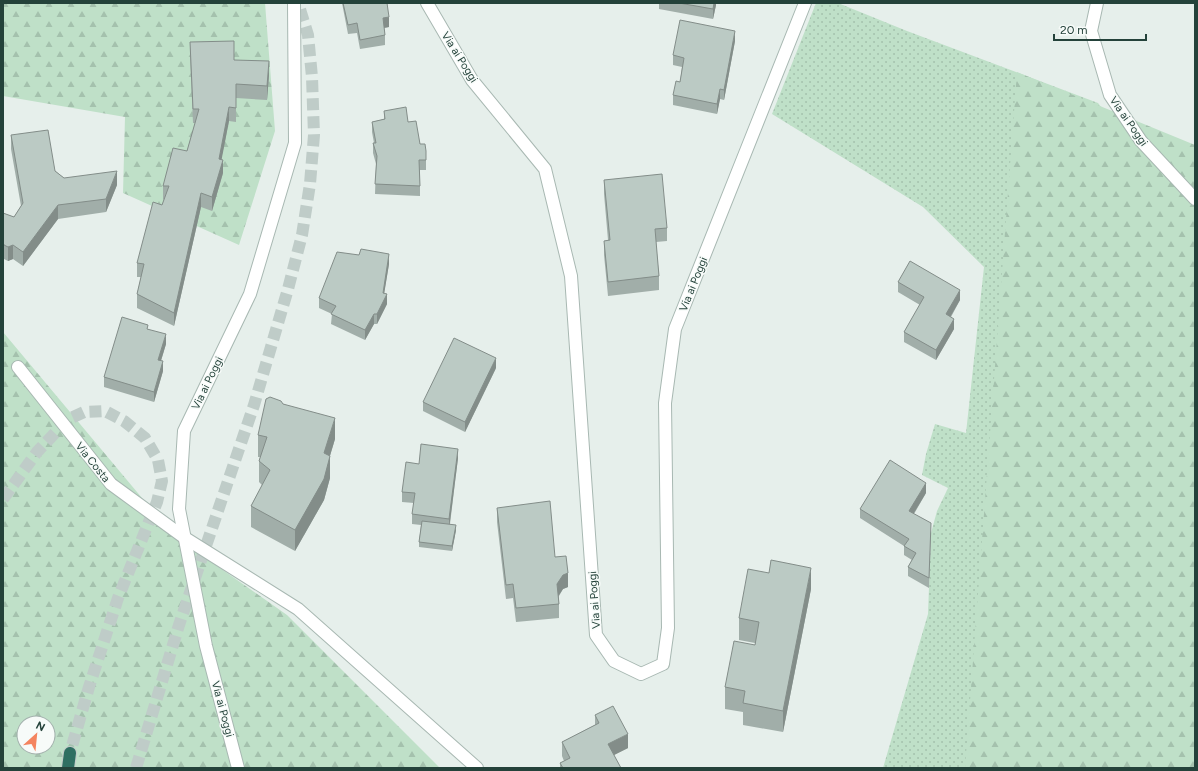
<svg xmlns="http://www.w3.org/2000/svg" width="1198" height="771" font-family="Figtree,sans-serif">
<defs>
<pattern id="green-dots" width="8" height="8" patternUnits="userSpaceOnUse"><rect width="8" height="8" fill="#bfe0c8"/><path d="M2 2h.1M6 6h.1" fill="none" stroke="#a4c1ad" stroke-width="1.8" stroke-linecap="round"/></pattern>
<pattern id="forest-firs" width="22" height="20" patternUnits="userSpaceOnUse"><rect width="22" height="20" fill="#bfe0c8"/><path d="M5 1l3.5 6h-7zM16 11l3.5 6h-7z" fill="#a4c1ad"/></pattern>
</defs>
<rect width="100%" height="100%" fill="#e6efeb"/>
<path fill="url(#green-dots)" d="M816,3H838L907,31L1098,103L1131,145L1195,768H883L928,614L931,533L937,511L948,488L922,475L926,454L935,424L966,433L984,267L923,207L772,114Z"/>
<g fill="url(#forest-firs)" fill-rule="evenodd">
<path d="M3,3H265L275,131L239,245L123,193L125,117L3,96Z"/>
<path d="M1017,72L1195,145V768H965Z"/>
<path d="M3,332L173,535L287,615L440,768H3ZM24,723H48V747H24Z"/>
</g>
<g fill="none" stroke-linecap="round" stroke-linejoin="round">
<g stroke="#bfccc8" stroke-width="12" stroke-dasharray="12 6" stroke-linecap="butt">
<path d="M3,499L37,452L55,433L69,419L84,412L105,411L124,421L145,438L158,460L162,481L157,502L118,598L89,687L70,753"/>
<path d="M136,768L179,625L254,405L288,289L302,235L310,184L314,135L312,77L308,35L298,3"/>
</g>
<g stroke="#a8b8b2" stroke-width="14">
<path id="lane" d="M185,538L298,609L477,768"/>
</g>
<g stroke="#a8b8b2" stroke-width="14">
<g id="street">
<path d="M427,3L472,80L545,169L571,276L596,635L614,661L641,674L663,664L668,628L665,403L675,329L805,3"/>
<path d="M1097,3L1091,31L1110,95L1141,141L1195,199"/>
<path d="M18,367L111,484L185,538"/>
<path d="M238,768L206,646L179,509L184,431L250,294L295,143L294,3"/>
</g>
</g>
<g stroke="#c2cac8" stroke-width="14">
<path id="highway" d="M68,768L70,753"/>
</g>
<use href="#lane" stroke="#fff" stroke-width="12"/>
<use href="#street" stroke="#fff" stroke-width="12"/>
<use href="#highway" stroke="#2f6f62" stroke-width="12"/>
</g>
<g fill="#a1aea9">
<path d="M342,3H387L389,27L384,28L385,35V45L360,49L357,33L348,34Z"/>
<path d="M659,3H716V5L713,19L659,9Z"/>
<path d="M735,41L724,100L720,99L717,114L673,105V95L680,82L682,67L673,65V55Z"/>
<path d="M190,42L269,75L267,100L236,98V122L229,121L221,160L223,173L212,211L201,207L174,326L137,308V294L141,277H137V263L164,200L163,199V186L187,151L195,123H193L190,56Z"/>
<path d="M384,111L408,122L420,144L426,151V170H420V196L375,194L376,164L373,153V143H374L372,132V122L384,119Z"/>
<path d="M11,135L64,178L117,185L106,212L58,219L23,266L13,259L8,261L4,259L3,256V213L14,217L21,206L11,149Z"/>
<path d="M604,180L667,228V241L656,242L659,276V290L608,296L604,255V241L608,240L604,194Z"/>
<path d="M359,255L389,264L384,293L387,304L377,324H374L365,340L331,324L332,314L319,308V298Z"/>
<path d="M898,282L960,300L951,317L954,329L936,360L904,342V332L920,305L898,292Z"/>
<path d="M148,329L166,344L161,361L163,371L154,402L104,387V377Z"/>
<path d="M496,368L465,432L423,411V402Z"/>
<path d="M283,404L335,439L330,456V478L324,500L295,551L251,527V506L262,485L259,482V461L260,457H258V435Z"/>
<path d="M458,458L450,524L456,530L452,551L419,547V542L421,525L412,524V514L414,503L402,502V492L419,464Z"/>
<path d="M926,493L914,514L931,533L929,588L908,576V567L912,560L904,555V546L860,518V509Z"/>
<path d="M497,508L555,557L568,587L563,589L559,596V618L516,622L513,598L506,599L497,522Z"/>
<path d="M811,589L783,732L743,725V712L725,709V687L755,645V643L739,640V618Z"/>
<path d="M595,715L628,748L614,755L621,768H560V763L564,761L562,756V742L595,725Z"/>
</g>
<g fill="#838d89">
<path d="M714,3H716V5L713,19V9Z"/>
<path d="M389,17V27L383,28V18Z"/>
<path d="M735,31V41L724,100V90Z"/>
<path d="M269,61V75L267,100V86Z"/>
<path d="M720,89V99L717,114V104Z"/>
<path d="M229,107V121L219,173V159Z"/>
<path d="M223,160V173L212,211V197Z"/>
<path d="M117,171V185L106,212V199Z"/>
<path d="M201,193V207L174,326V313Z"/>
<path d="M58,205V219L23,266V252Z"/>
<path d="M13,245V259L8,261V247Z"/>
<path d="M389,254V264L383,301L387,294V304L377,324V314L383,293Z"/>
<path d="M960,290V300L946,324V314Z"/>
<path d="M374,314V324L365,340V330Z"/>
<path d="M954,319V329L936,360V350Z"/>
<path d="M166,334V344L158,370V360Z"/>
<path d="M496,358V368L465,432V422Z"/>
<path d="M163,361V371L154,402V392Z"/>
<path d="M335,418V439L324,475V453Z"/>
<path d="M458,449V458L449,529V519Z"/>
<path d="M330,456V478L324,500L295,551V530Z"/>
<path d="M926,483V493L909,521V511Z"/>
<path d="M456,525V530L452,551V546Z"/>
<path d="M811,568V589L783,732V711Z"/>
<path d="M568,573V587L563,589L557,598V584L563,575Z"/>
<path d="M628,734V748L608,758V744Z"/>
</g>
<g fill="#bbcac4" stroke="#838d89">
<path d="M343,3H387L389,17L383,18L385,35L360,40L357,23L348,25Z"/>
<path d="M679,3H714L713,9Z"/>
<path d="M680,20L735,31L724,90L720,89L717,104L673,95L676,81L680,82L684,58L673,55Z"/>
<path d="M234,41V60L269,61L267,86L236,84V108L229,107L219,159L223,160L212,197L201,193L174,313L137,294L144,264L137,263L153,202L162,205L169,186H163L173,148L187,151L199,109H193L190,42Z"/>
<path d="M406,107L408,122L416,121L420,144H425L426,151V160H419L420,186L375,184L377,156L373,143H376L372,122L385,119L384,111Z"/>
<path d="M48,130L55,171L64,178L117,171L106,199L58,205L23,252L13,245L8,247L4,245L3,242V213L14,217L23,203L11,135Z"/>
<path d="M662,174L667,228L655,229L659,276L608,282L604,241L610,240L604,180Z"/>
<path d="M361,249L389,254L383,293L387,294L377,314H374L365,330L331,314L336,306L319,298L337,252L359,255Z"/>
<path d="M910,261L960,290L946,314L954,319L936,350L904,332L924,297L898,282Z"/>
<path d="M122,317L148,325L147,329L166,334L158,360L163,361L154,392L104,377Z"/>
<path d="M454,338L496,358L465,422L423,402Z"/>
<path d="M270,397L281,401L283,404L335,418L324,453L330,456L324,479L295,530L251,506L270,470L259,461L267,437L258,435L266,399Z"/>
<path d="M421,444L458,449L449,519L412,514L415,493L402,492L406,462L419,464Z"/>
<path d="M890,460L926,483L909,511L931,523L929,578L908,567L916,553L904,546L909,539L860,509Z"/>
<path d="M550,501L555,557L566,556L568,573L563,575L557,584L559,604L516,608L513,584L506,585L497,508Z"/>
<path d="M422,521L456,525L452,546L419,542Z"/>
<path d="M771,560L811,568L783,711L743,703L745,691L725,687L734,641L755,645L759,622L739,618L748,569L769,573Z"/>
<path d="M613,706L628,734L608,744L621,768H563L560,763L570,758L562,742L599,723L595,715Z"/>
</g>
<g text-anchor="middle" stroke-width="3" stroke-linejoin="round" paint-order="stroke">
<g font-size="11" fill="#24423a" stroke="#f7fbf9">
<text transform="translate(460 57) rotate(58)" y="4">Via ai Poggi</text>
<text transform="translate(1129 121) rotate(55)" y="4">Via ai Poggi</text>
<text transform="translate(693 284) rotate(-68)" y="4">Via ai Poggi</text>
<text transform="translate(207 383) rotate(-64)" y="4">Via ai Poggi</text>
<text transform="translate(93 462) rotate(51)" y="4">Via Costa</text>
<text transform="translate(594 600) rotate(-94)" y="4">Via ai Poggi</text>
<text transform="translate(223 709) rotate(75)" y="4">Via ai Poggi</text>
</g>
</g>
<rect width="1198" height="771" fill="none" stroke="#24423a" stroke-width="8"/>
<g transform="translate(36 735) rotate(27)"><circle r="19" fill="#f7fbf9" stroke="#a3b1ad"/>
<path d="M0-3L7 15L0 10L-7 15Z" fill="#f4845f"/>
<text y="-6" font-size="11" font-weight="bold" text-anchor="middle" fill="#24423a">N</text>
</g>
<path d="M1054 34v6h92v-6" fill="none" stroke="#24423a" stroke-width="2"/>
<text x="1060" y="34" font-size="12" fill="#24423a" stroke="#f7fbf9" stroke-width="3" paint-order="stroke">20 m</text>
</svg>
